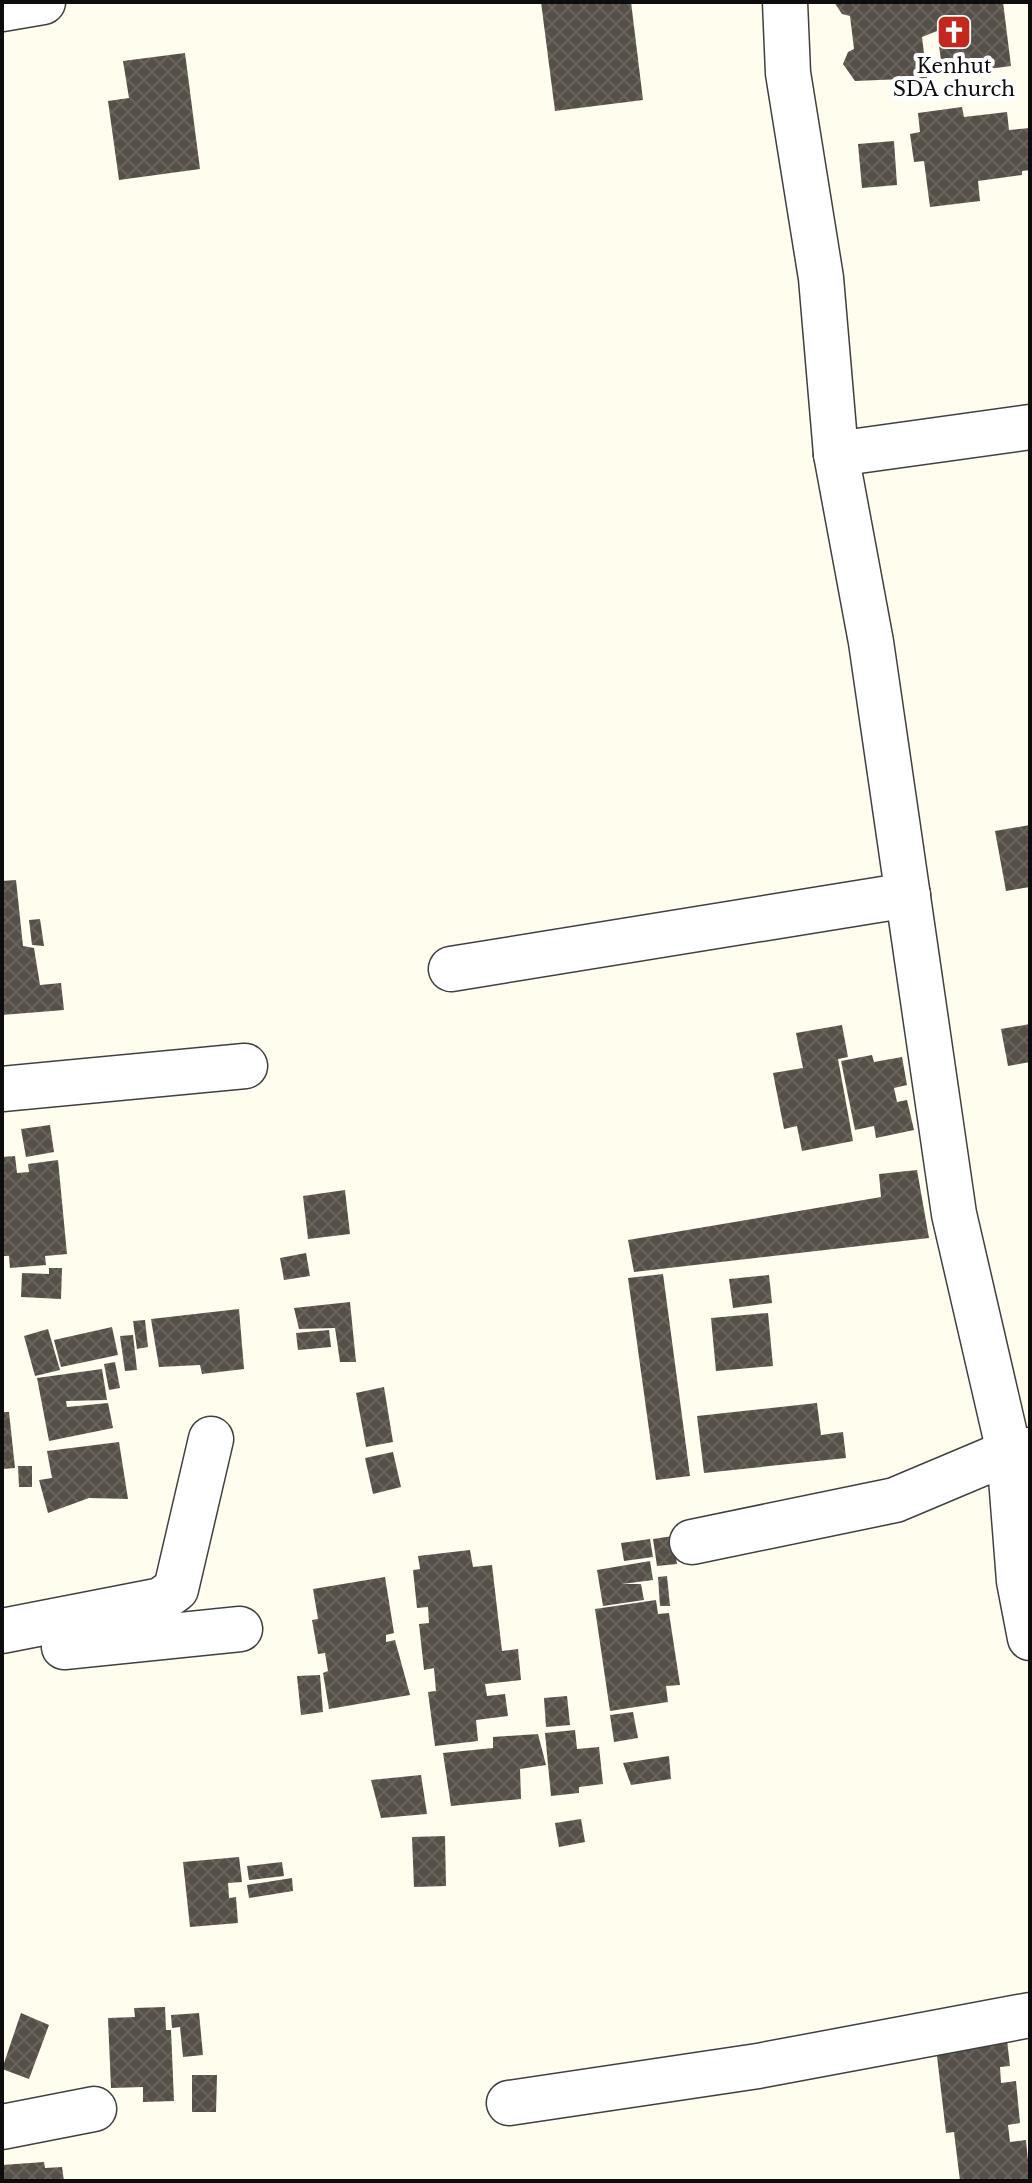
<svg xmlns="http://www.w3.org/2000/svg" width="1032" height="2183" font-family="'Libre Baskerville',serif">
<defs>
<pattern id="building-cross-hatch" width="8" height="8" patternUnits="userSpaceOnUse" patternTransform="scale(2)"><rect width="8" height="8" fill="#575049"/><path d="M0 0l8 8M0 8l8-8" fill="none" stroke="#6a645f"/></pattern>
</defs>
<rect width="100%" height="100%" fill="#fffdee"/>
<g fill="url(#building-cross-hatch)">
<path d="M541,2H631L643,100L555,111Z"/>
<path d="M834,2H1003L1011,66L943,75L937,31L922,37L927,78L855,81L843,64L848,52L854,49L850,16L842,14Z"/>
<path d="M185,53L200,169L119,180L108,101L129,98L123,61Z"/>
<path d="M962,107L964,117L1007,112L1009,130L1030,128V170L1022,171V175L978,181L980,201L930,207L924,161L914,162L910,134L920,132L918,113Z"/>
<path d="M894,141L897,185L862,188L858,144Z"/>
<path d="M1030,825V887L1006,891L995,831Z"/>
<path d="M16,880L23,946L34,948L40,985L61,983L64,1010L2,1015V881Z"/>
<path d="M40,919L44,946L32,945L29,920Z"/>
<path d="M1030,1024V1062L1008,1066L1001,1029Z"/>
<path d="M842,1025L848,1057L838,1059L853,1141L802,1151L797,1126L784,1129L773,1073L803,1068L796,1033Z"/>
<path d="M872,1055L874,1062L902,1057L907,1085L894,1088L897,1102L907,1100L914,1130L876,1138L874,1126L855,1130L841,1061Z"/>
<path d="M50,1125L54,1152L26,1157L21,1129Z"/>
<path d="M15,1156L17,1173L29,1172L28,1164L58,1160L67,1254L45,1256L46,1265L10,1268L9,1256H2V1157Z"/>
<path d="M917,1170L929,1238L634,1272L628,1240L881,1197L879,1174Z"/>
<path d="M345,1190L350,1234L308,1239L303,1196Z"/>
<path d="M306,1253L310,1276L284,1280L280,1258Z"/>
<path d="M49,1268H62L61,1299L21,1297L22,1273L49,1274Z"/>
<path d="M663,1274L690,1476L656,1480L628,1278Z"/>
<path d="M769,1275L772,1303L733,1308L729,1279Z"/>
<path d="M350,1302L356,1362H340L335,1328L299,1329L294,1308Z"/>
<path d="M239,1309L244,1369L202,1374L200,1365L159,1367L151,1319Z"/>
<path d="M768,1313L773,1366L716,1371L711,1318Z"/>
<path d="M145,1320L148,1347L137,1349L133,1321Z"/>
<path d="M112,1327L118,1355L61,1367L54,1340Z"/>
<path d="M48,1329L60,1370L35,1376L24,1336Z"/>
<path d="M329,1330L331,1347L298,1350L296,1333Z"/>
<path d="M133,1335L137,1370L125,1371L120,1336Z"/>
<path d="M115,1362L120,1388L109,1390L104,1364Z"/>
<path d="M102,1369L107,1400L66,1401L67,1407L108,1403L113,1428L49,1441L37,1378Z"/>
<path d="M384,1387L393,1442L366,1447L356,1393Z"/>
<path d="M817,1403L821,1435L843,1432L846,1458L704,1473L697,1416Z"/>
<path d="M2,1412H9L15,1468L2,1469Z"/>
<path d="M119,1442L128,1499L89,1498L48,1513L39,1480L52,1478L47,1451Z"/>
<path d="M393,1452L401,1487L373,1494L365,1458Z"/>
<path d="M18,1466H32V1487H19Z"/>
<path d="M673,1536L677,1564L657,1566L653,1539Z"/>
<path d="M650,1539L653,1557L624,1561L621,1543Z"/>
<path d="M470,1550L473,1567L492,1565L502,1651L518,1649L521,1680L485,1684L487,1696L505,1694L508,1716L476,1720L478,1741L435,1746L428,1692L436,1691L434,1668L424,1670L419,1624L429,1623L428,1607L417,1608L413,1570L420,1569L418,1556Z"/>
<path d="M650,1561L653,1580L622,1584H641L644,1600L603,1606L597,1570Z"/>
<path d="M667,1576L670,1606H660L658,1577Z"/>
<path d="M385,1577L394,1633L386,1635V1642L395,1640L410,1695L329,1709L323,1673L328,1671L325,1653L318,1654L312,1620L318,1619L313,1589Z"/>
<path d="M656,1600L658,1614L669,1613L680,1685L666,1686L668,1702L610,1711L595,1609Z"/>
<path d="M320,1675L323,1712L301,1715L297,1676Z"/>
<path d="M567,1696L570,1725L546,1727L544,1698Z"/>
<path d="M633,1712L638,1738L614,1742L610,1715Z"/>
<path d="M575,1730L577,1749L599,1747L603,1784L579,1787V1793L551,1796L545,1733Z"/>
<path d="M538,1734L546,1765L520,1769L521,1799L451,1806L443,1753L493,1748V1737Z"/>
<path d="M669,1756L671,1779L631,1785L623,1763Z"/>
<path d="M421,1775L427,1814L381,1818L371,1780Z"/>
<path d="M581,1819L585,1842L559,1847L555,1823Z"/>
<path d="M445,1836L446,1886L414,1887L412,1837Z"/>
<path d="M239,1857L242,1882L228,1883L229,1898L236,1897L238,1923L190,1927L183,1862Z"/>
<path d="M282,1862L284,1876L249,1880L247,1866Z"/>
<path d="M292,1878L293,1891L249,1898L247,1885Z"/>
<path d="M165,2007L166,2030H171L174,2101L143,2102V2087L111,2088L108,2018L135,2017L134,2008Z"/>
<path d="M21,2013L49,2025L29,2079L2,2069Z"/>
<path d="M199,2013L203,2055L183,2057L180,2027L172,2028L171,2015Z"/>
<path d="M1006,2031L1010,2066L1000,2067L1001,2083L1016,2081L1020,2123L1008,2125L1010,2142L1026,2140L1030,2181H960L954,2132L946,2133L935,2039Z"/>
<path d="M192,2075H217L216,2112H192Z"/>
<path d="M44,2162L45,2168L62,2167L64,2181H2V2165Z"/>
</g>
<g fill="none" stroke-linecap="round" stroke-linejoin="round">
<g stroke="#404040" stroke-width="47">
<g id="minor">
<path d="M785,2L788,73L821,278L836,454L871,642L954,1214L1009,1452L1019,1581L1030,1638"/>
<path d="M2,9L43,2"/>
<path d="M836,454L1030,427"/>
<path d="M451,969L908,895"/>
<path d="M2,1089L245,1066"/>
<path d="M692,1542L895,1500L1009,1452L1030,1450"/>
<path d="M2,1631L161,1600L176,1589L211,1439"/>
<path d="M64,1647L240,1629"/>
<path d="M509,2103L758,2066L1030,2015"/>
<path d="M2,2127L94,2109"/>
</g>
</g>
<use href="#minor" stroke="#fff" stroke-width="44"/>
</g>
<defs>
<g id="church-square" transform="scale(1.8)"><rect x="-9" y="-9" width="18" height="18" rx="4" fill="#c4271e" stroke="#fff"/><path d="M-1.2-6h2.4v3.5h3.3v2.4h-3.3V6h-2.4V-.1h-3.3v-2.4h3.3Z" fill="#fff"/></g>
</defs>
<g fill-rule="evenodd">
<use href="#church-square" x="954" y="32"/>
</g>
<g text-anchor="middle" stroke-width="8" stroke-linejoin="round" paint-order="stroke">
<g font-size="20" fill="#0d0d0d" stroke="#fff">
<text x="954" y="73">Kenhut<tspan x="954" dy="23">SDA church</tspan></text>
</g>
</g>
<rect width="1032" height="2183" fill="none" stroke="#0d0d0d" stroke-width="8"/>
</svg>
